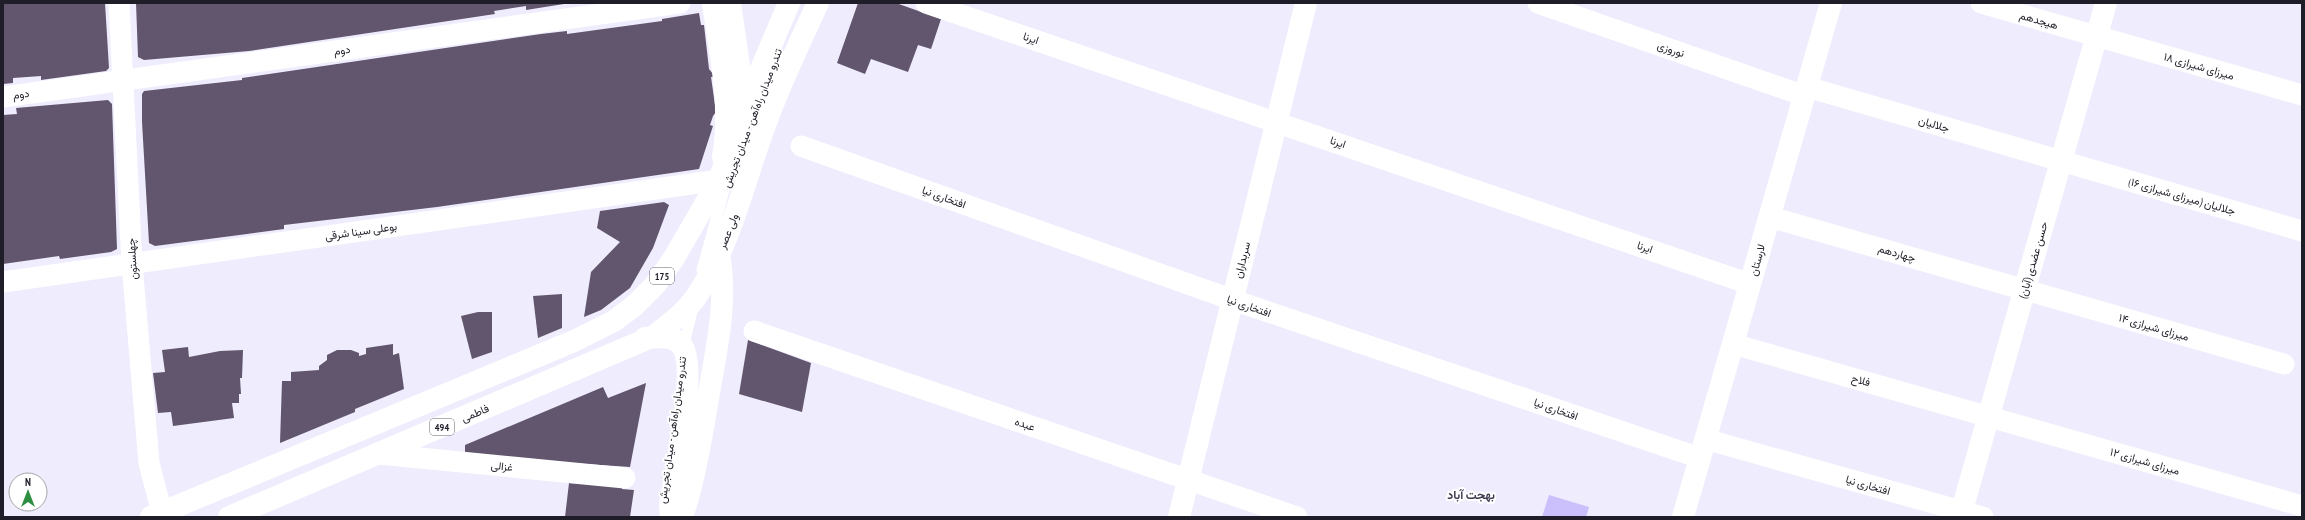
<svg xmlns="http://www.w3.org/2000/svg" width="2305" height="520" font-family="'PT Sans Narrow',Vazirmatn,sans-serif">
<rect width="100%" height="100%" fill="#efecfd"/>
<path fill="#cbbffc" d="M1549,495L1589,507L1586,517H1542Z"/>
<g fill="#61566d">
<path d="M3,3H105L109,68L106,71L41,80V76L13,78V83L3,84Z"/>
<path d="M136,3H564V4L526,10V6L494,11L495,14L249,51L144,60L138,57Z"/>
<path d="M858,3H896L941,19L931,49L918,45L908,72L871,59L865,74L837,63Z"/>
<path d="M699,13L701,25H704L709,69L713,74V77H711L716,112L713,116L710,125L713,126L699,169L437,207L284,225V229L247,234L155,246L149,243L142,122V94L144,91L242,80V78L541,34L567,31V34L662,21V19Z"/>
<path d="M108,100L112,104L117,249L111,252L60,259L59,256L3,264V115L17,114L16,108Z"/>
<path d="M664,202L669,205L653,248L630,288L601,310L584,317L591,272L620,242L597,228L600,211Z"/>
<path d="M562,294V328L538,338L533,296Z"/>
<path d="M478,312H492V352L472,359L461,316Z"/>
<path d="M748,340L811,363L802,412L739,394Z"/>
<path d="M393,344V355L399,353L404,389L355,409V412L280,443L282,381H291V372L319,370V366L327,360V355L337,350H351L359,353V356L366,354V348Z"/>
<path d="M188,347L189,357L220,351L243,350L242,378H240L241,394H239V403H232L234,418L173,426L171,412L158,413L153,373L165,372L162,350Z"/>
<path d="M646,383L630,467L465,456V445L603,387L608,398Z"/>
<path d="M569,483L622,485V489L634,490L630,517H565Z"/>
</g>
<g fill="none" stroke-linecap="round" stroke-linejoin="round">
<g stroke="#fff" stroke-width="11">
<path d="M702,270L726,183"/>
<path d="M683,348L693,307"/>
</g>
<g stroke="#fff" stroke-width="21">
<path d="M119,3L132,264L149,463L162,513"/>
<path d="M926,3L1750,284"/>
<path d="M1538,3L1805,96"/>
<path d="M1981,3L2302,95"/>
<path d="M1807,87L2302,231"/>
<path d="M3,97L680,3"/>
<path d="M801,146L1233,300L1700,458"/>
<path d="M1770,217L2284,364"/>
<path d="M3,282L719,180"/>
<path d="M754,331L1297,517"/>
<path d="M1733,344L2302,506"/>
<path d="M1705,439L1983,517"/>
<path d="M379,454L625,478"/>
</g>
<g stroke="#fff" stroke-width="22">
<path d="M1179,517L1306,3"/>
<path d="M1960,517L2106,3"/>
</g>
<g stroke="#fff" stroke-width="22">
<path d="M713,3C720,53 732,106 723,157"/>
<path d="M730,3L745,107"/>
<path d="M1683,517L1831,3"/>
</g>
<g stroke="#fff" stroke-width="22">
<path d="M645,338C657,337 674,335 682,346C698,368 675,475 670,505L671,517"/>
<path d="M151,517L574,341L614,321L634,306L655,285L674,258L719,180L745,107L789,3"/>
<path d="M229,517L654,336C669,324 685,313 696,297C730,246 743,185 764,128C779,85 799,44 818,3"/>
<path d="M682,517C695,478 701,439 708,399C716,350 728,303 719,254"/>
</g>
</g>
<g text-anchor="middle" stroke-width="4" stroke-linejoin="round" paint-order="stroke">
<g fill="#fff" stroke="#626168" stroke-width="1">
<rect x="650" y="268" width="24" height="16" rx="3"/>
<rect x="430" y="419" width="24" height="16" rx="3"/>
</g>
<g font-size="10" font-weight="bold" fill="#1f1d27">
<text x="662" y="280">175</text>
<text x="442" y="431">494</text>
</g>
<g font-size="11" fill="#1f1d27" stroke="#fff">
<text transform="translate(2039 20) rotate(16)" y="4">هیجدهم</text>
<text transform="translate(1031 38) rotate(19)" y="4">ايرنا</text>
<text transform="translate(1671 49) rotate(19)" y="4">نوروزی</text>
<text transform="translate(342 50) rotate(-8)" y="4">دوم</text>
<text transform="translate(2199 66) rotate(16)" y="4">میرزای شیرازی ۱۸</text>
<text transform="translate(21 94) rotate(-8)" y="4">دوم</text>
<text transform="translate(752 118) rotate(-69)" y="4">تندرو میدان راه‌آهن - میدان تجریش</text>
<text transform="translate(1934 124) rotate(16)" y="4">جلالیان</text>
<text transform="translate(1338 142) rotate(19)" y="4">ايرنا</text>
<text transform="translate(2182 196) rotate(16)" y="4">جلالیان (میرزای شیرازی ۱۶)</text>
<text transform="translate(944 197) rotate(20)" y="4">افتخاری نیا</text>
<text transform="translate(361 231) rotate(-8)" y="4">بوعلی سینا شرقی</text>
<text transform="translate(728 231) rotate(-68)" y="4">ولی عصر</text>
<text transform="translate(1645 247) rotate(19)" y="4">ايرنا</text>
<text transform="translate(1897 253) rotate(16)" y="4">چهاردهم</text>
<text transform="translate(132 259) rotate(-94)" y="4">چهلستون</text>
<text transform="translate(1242 260) rotate(-76)" y="4">سربداران</text>
<text transform="translate(1757 260) rotate(-74)" y="4">لارستان</text>
<text transform="translate(2033 260) rotate(-74)" y="4">حسن عضدی (آبان)</text>
<text transform="translate(1249 306) rotate(19)" y="4">افتخاری نیا</text>
<text transform="translate(2154 327) rotate(16)" y="4">میرزای شیرازی ۱۴</text>
<text transform="translate(1861 380) rotate(16)" y="4">فلاح</text>
<text transform="translate(1556 409) rotate(19)" y="4">افتخاری نیا</text>
<text transform="translate(475 413) rotate(-23)" y="4">فاطمی</text>
<text transform="translate(1025 424) rotate(19)" y="4">عبده</text>
<text transform="translate(672 430) rotate(-82)" y="4">تندرو میدان راه‌آهن - میدان تجریش</text>
<text transform="translate(2145 461) rotate(16)" y="4">میرزای شیرازی ۱۲</text>
<text transform="translate(502 466) rotate(6)" y="4">غزالی</text>
<text transform="translate(1868 485) rotate(16)" y="4">افتخاری نیا</text>
</g>
<g font-size="12" font-weight="bold" fill="#403b51" stroke="#fff">
<text x="1471" y="499">بهجت آباد</text>
</g>
</g>
<rect width="2305" height="520" fill="none" stroke="#1f1d27" stroke-width="8"/>
<g transform="translate(28 492)"><circle r="19" fill="#ffffff" stroke="#a5a5a9"/>
<path d="M0-3L7 15L0 10L-7 15Z" fill="#2d8e41"/>
<text y="-6" font-size="11" font-weight="bold" text-anchor="middle" fill="#1f1d27">N</text>
</g>
</svg>
